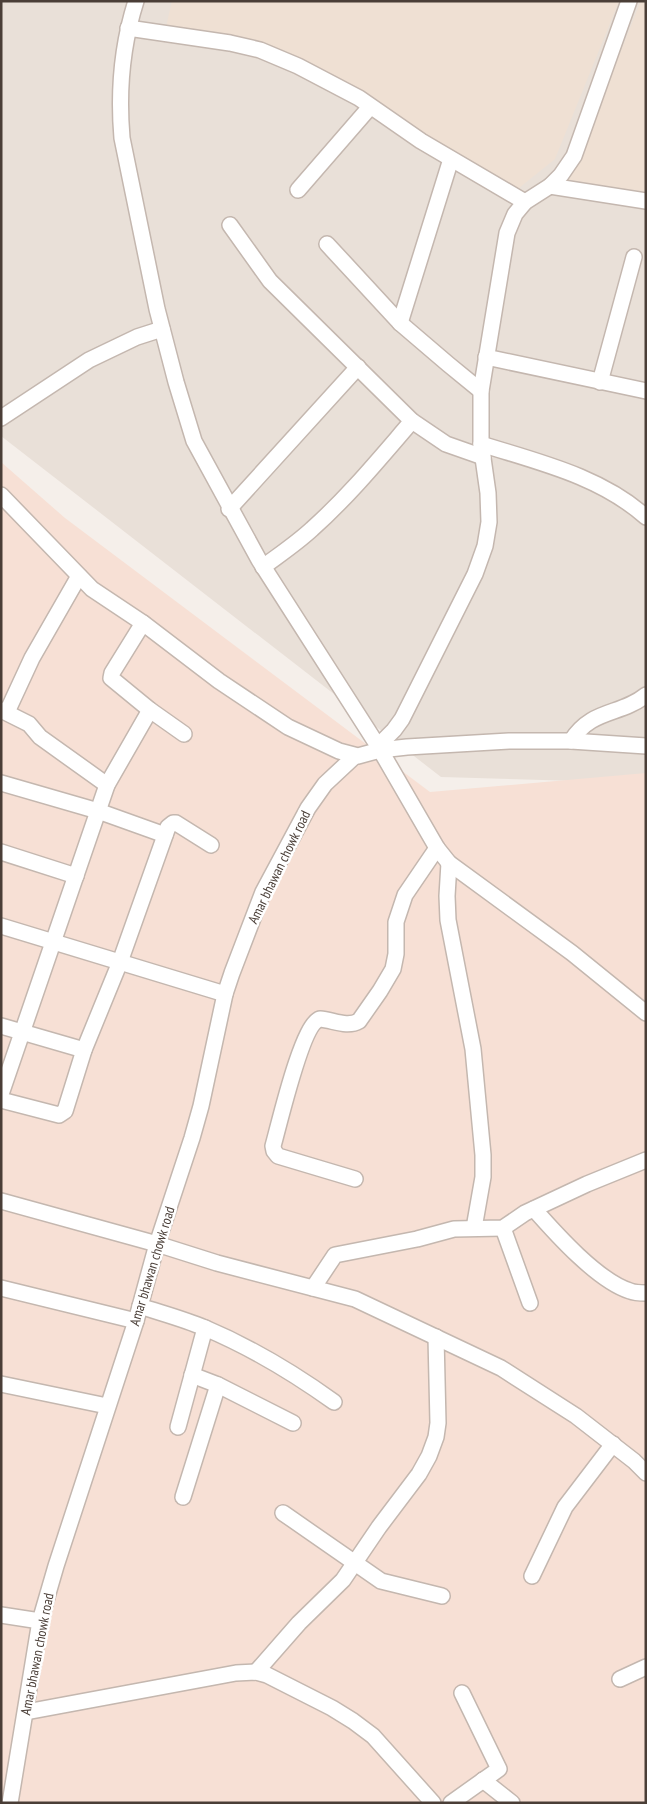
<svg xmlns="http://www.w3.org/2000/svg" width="647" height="1804" font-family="'PT Sans Narrow',sans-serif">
<rect width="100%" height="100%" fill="#f5efea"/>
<path fill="#e9e0d8" d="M1,1H646V783L441,777L1,436Z"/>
<path fill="#f7e0d5" d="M1,462L65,518L430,792L646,773V1803H1Z"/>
<g fill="#efe0d3">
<path d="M172,1H619L555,159L514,192L282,53L211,31H165Z"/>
<path d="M641,1H646V194L569,180Z"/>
</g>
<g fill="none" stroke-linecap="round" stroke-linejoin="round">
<g stroke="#c4b7af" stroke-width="18">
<g id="minor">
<path d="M136,1C122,45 118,92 122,138L157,309L176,382L194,441L259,560L378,746L437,848L449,863L572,953L646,1013"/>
<path d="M128,28L230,43L260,50L298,66L359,98L421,141L525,202"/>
<path d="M550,186L646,201"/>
<path d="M298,190L370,107"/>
<path d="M230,225L270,281L412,421L446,444L483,457"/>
<path d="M327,244L400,323L448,364L481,391"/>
<path d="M400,323L451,159"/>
<path d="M486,357L646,391"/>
<path d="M600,382L634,257"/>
<path d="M1,418L89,360L137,337L162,329"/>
<path d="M481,444C538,462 600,476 646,517"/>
<path d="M1,495L92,589L143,623L219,681L288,727L339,751L358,756L380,750L407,747L509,741H571L646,746"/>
<path d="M229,509L358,367"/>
<path d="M263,567C279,555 297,543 312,529C349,496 380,458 412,421"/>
<path d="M143,623L112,673L111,678L150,710L184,734"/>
<path d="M1,710L29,724L40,737L107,785"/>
<path d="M7,712L32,658L79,576"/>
<path d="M571,741C592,708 620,716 646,695"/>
<path d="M378,746L394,730L402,719L475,574L485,546L489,522L488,493L481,444V391L507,233L515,214L525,202L550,186L561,175L574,156L629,1"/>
<path d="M1,783L98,811L165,835"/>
<path d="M1,852L76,876"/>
<path d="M449,863L447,896L448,920L473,1049L483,1155V1177L474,1228"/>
<path d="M1,926L225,994"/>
<path d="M1,1026L84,1050"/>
<path d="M1,1094L107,785L150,710"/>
<path d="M1,1100L59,1115L65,1111L84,1050L120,962L168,827L173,823H176L211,845"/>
<path d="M355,1179L278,1156L274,1151L273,1146C279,1125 302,1024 320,1019C333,1020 347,1028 359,1021L380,991L393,969L396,954V922L405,895L437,848"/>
<path d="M1,1201L157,1244L217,1263L355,1299L501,1368L576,1416L634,1461L646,1473"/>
<path d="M534,1209C556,1234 598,1281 630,1291C635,1293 641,1293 646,1293"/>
<path d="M503,1228L530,1303"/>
<path d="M1,1288L136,1321"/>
<path d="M313,1288L335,1255L417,1239L454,1229L503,1228L525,1213L587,1184L646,1160"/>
<path d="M140,1306C161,1313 184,1319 205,1328C250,1347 295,1374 334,1402"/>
<path d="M192,1375L218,1385L293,1423"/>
<path d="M1,1384L107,1406"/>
<path d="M178,1427L205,1328"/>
<path d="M183,1497L218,1385"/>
<path d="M283,1513L381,1581L442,1596"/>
<path d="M532,1576L565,1507L613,1444"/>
<path d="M1,1615L40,1621"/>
<path d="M256,1672L299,1623L343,1580L379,1527L419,1474L429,1456L436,1437L438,1423L436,1337"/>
<path d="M620,1679L646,1667"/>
<path d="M26,1712L236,1673L256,1672L267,1675L332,1708L353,1721L373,1736L433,1803"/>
<path d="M483,1780L512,1803"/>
<path d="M10,1803L40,1621L56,1566L136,1321L157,1244L192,1138L201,1106L225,994L232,973L263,892L308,808L325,784L355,756"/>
<path d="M451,1803L499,1769L462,1693"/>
</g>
</g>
<use href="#minor" stroke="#fff" stroke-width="15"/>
</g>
<g text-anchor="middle" stroke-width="5" stroke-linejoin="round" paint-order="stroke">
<g font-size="14" fill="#4a3e37" stroke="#fff">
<text transform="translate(279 867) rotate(-64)" y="5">Amar bhawan chowk road</text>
<text transform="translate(152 1266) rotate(-73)" y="5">Amar bhawan chowk road</text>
<text transform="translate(37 1654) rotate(-79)" y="5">Amar bhawan chowk road</text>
</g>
</g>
<rect width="647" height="1804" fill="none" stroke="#4a3e37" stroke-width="5"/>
</svg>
